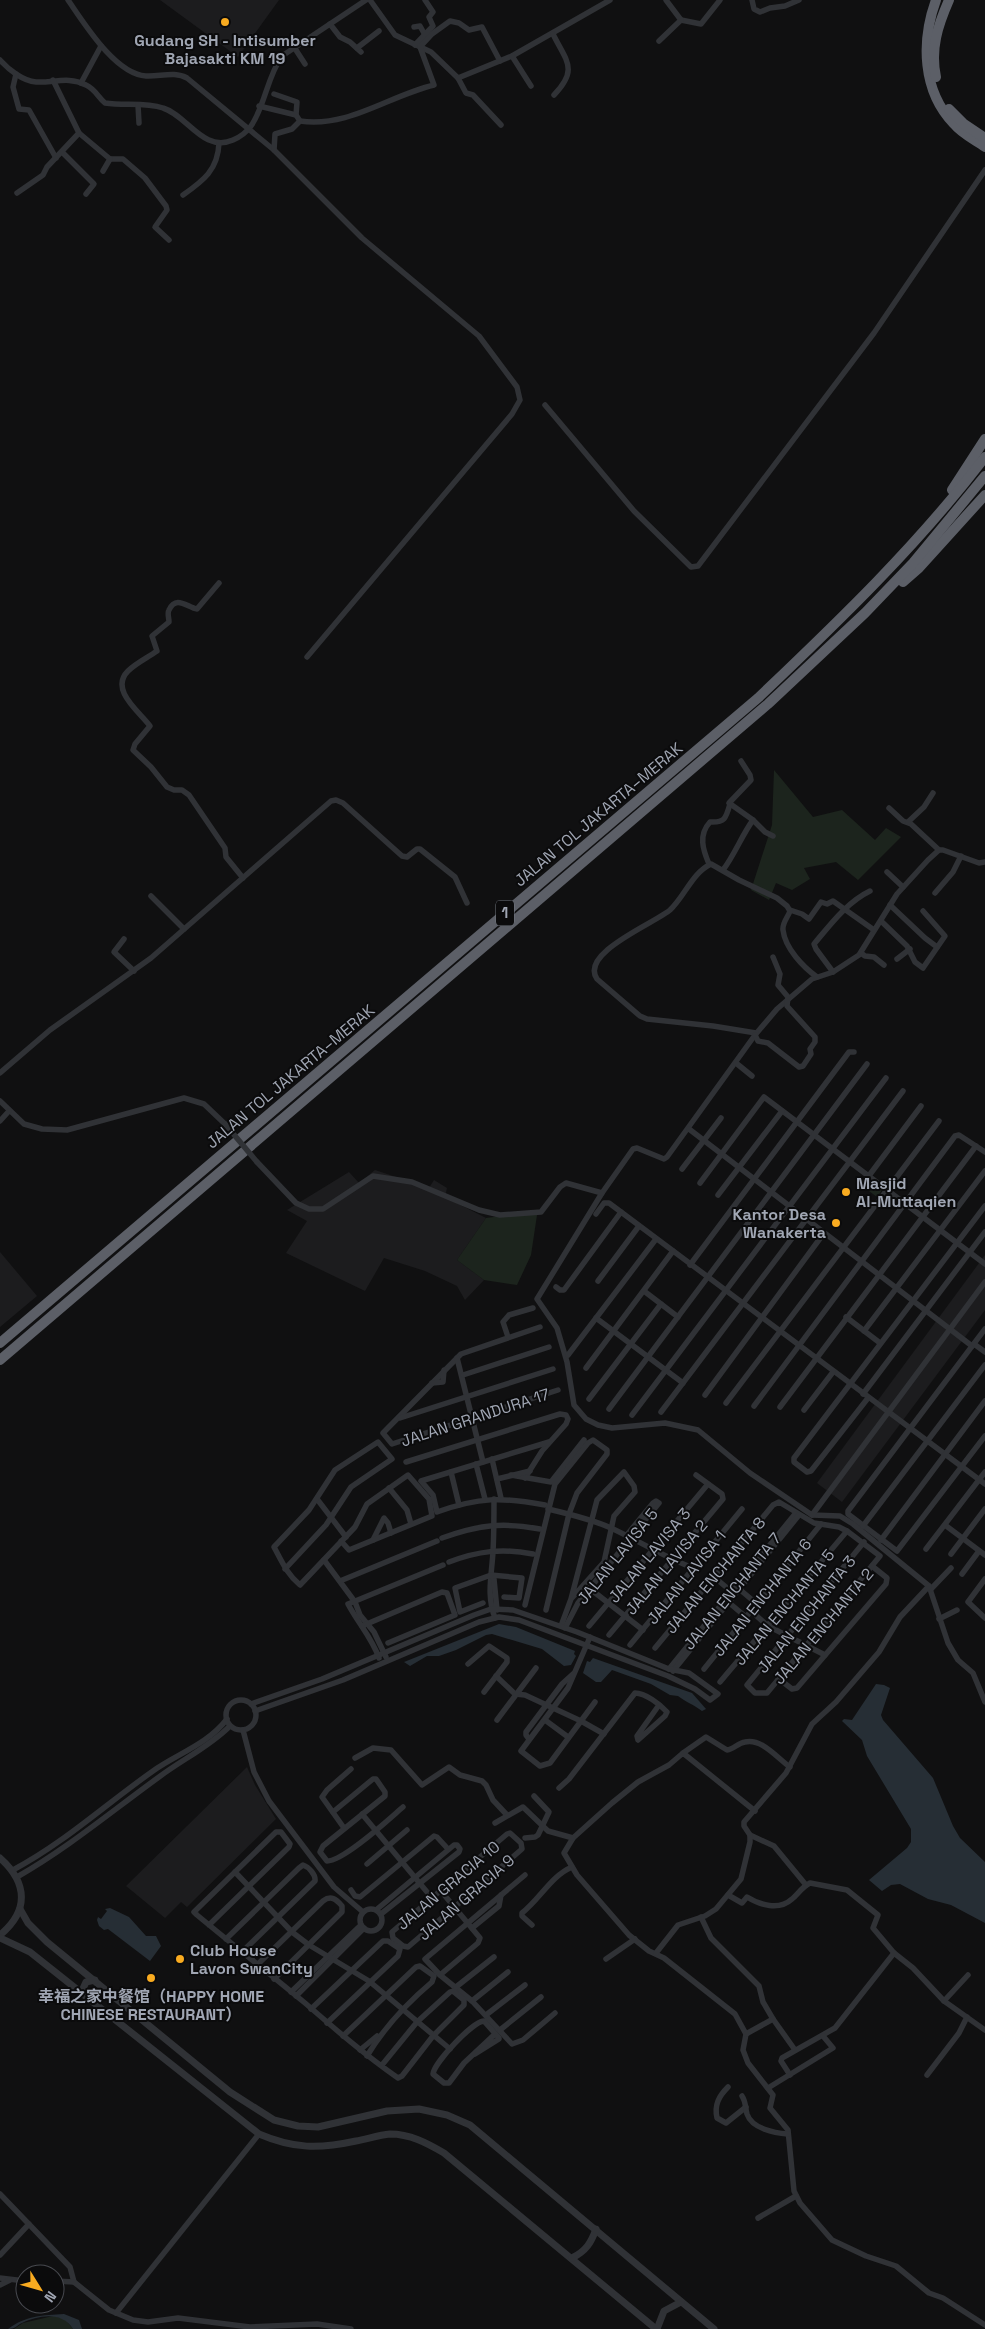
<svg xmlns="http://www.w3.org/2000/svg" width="985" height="2329" font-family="'Space Grotesk','Noto Sans SC',sans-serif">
<rect width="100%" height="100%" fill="#101011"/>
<g fill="#1c1c1e">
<path d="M160,0H279L238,57Z"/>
<path d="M375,1170L429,1188L434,1180L447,1188L445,1197L486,1218L457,1260L484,1280L465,1300L457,1286L425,1271L384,1258L365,1291L286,1253L307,1221L287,1210L349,1172L359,1183Z"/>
<path d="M0,1252L37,1296L0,1327Z"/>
<path d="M985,1255V1310L842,1502L817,1483Z"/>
<path d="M247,1767L255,1785L276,1819L187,1907L181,1902L165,1918L126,1886Z"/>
</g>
<g fill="#1c241d">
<path d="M774,770L813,817L842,810L875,840L886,828L901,837L858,880L836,862L804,868L810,879L792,890L776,883L769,900L751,890L772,825Z"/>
<path d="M870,1182L882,1190L877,1197L865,1188Z"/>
<path d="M510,1215H537L531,1255L517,1285L484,1280L457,1260L486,1218Z"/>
<path d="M53,2316L65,2319L73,2329H14L23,2323Z"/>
</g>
<g fill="#262e35">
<path d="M499,1624L516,1627L575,1651L574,1654L576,1656L571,1665L564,1666L542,1649L492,1634L486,1635L456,1650L439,1656H427L410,1666L404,1662Z"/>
<path d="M593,1658L692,1693L706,1709L702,1711C693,1704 687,1703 678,1696L670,1695L651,1684L612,1670L601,1682H596L583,1673L587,1661L590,1662Z"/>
<path d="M876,1684L884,1685L890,1688L881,1715L883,1720L933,1778L953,1826L960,1838L985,1862V1923L951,1905L928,1899L900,1884L891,1885L882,1891L869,1880L907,1848L911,1842V1829L867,1756L862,1740L842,1721L844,1719L852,1720Z"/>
<path d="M110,1908L129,1917L146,1936H156L161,1946L150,1961L108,1929L104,1930L99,1926L97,1920L98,1917L101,1919L107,1911L105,1909Z"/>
<path d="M64,2314L79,2320L82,2329H73C62,2311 39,2315 22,2323C16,2326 15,2329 8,2329C25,2316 43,2315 64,2314Z"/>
</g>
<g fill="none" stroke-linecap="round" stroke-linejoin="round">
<g stroke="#303236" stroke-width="5.5">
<path d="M68,0C84,23 115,74 146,76C159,77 175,71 187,78L274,150L362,238L479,336L517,387L520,400L512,414L307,657"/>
<path d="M370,0L395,35L431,52L458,78L512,56L610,0"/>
<path d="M752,0L754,9L760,12L770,8L785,6L799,0"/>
<path d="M681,20L701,24L720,0"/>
<path d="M330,24L340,37L350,42L361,52"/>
<path d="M414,27L420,26L425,35"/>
<path d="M553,34C566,61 579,69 554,95"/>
<path d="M659,41L681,20L666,0"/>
<path d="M415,45L433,26L429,17L433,12L425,0"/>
<path d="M294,47L305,64"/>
<path d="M357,48L379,31"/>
<path d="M512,56L531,86"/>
<path d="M0,60C9,70 23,81 36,82C54,83 68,76 86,85C95,89 98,97 105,103C124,106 145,102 163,108C187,115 203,153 233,140C240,137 246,133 251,126C265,106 267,77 282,56L366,0"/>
<path d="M16,74L13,87L19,109L29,110L56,158"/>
<path d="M458,78L466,93L473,95L501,125"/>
<path d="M81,83L101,46"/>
<path d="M274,94L297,102L296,115"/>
<path d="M138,105L139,123"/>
<path d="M259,106L296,115L300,121C349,128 388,96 434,85L420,47L432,34L450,21L459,23L469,30L482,27L500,61"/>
<path d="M79,133L110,159H123L145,178L166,206L167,210L155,227L169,240"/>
<path d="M274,150L275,134L292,129L300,121"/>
<path d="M62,152L94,184L86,194"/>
<path d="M103,171L110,159"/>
<path d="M17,193L43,175L47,167L79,133L53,80"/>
<path d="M183,195C203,181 218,170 219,143"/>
<path d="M545,405L634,511L691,567L698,566L874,333L985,170"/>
<path d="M219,583L197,609C188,608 176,594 169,610C167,613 169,618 169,622L152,636L157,651C147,658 136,663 128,671C109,690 140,712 150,726L135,744L133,750L151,767L167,787L174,790H182L189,795L225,848L226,857L243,878"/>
<path d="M889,808L903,821L911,824L939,850"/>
<path d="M753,820L765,832L773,836"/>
<path d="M908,822L924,807L933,793"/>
<path d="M985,862L979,863L943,850H939L928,860L897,894L859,955L833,972L812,979L777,1009L755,1035L667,1157L664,1159L637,1148L633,1149L602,1193L537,1299L557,1328L567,1362L574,1405L586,1419L598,1425L612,1428L665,1423L698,1430L750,1473L812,1515L840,1516L853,1524L929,1586L948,1643L958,1660L973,1673L985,1702"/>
<path d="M709,864C703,850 698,835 710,822C725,823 726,818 730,804"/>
<path d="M723,870C735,854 742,835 753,820L729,803L751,780L750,775L741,761"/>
<path d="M887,872L903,887"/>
<path d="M935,893L953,872L961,856"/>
<path d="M151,896L184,929"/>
<path d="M890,905L925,938L937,947"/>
<path d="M790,910L802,914L809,919L821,902L827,904L833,901L874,930"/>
<path d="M881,921L907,946L915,962L923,968L945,936L923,911"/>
<path d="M124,939L114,952L134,971"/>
<path d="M861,953L865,956L874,957L884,965"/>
<path d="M897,959L910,949"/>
<path d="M833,972L816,949L814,944C830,925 847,902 870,891"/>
<path d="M756,1033L713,1026L647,1019L640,1016L597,979C579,953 655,923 670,910C685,896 692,873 711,864L739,880L777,898L787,906L790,911C788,917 782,923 783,930C785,948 803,967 817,977"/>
<path d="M755,1035L758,1041L768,1043L799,1067L803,1066L811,1054L810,1049L815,1042V1037L787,1006L788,997L778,985L780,974L773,957"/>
<path d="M736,1063L752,1076"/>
<path d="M0,1073L50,1030L151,958L331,801L336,800L343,803L402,856L407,857L417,849H420L455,877L467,903"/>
<path d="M0,1101L24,1124L42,1129L67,1130L184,1098L204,1104L225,1124"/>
<path d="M0,1121L9,1111"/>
<path d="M689,1129L972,1346"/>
<path d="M257,1162L296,1203L309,1209H323L373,1176L412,1182L479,1210L500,1215L541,1212L560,1187L566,1183L602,1193"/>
<path d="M682,1169L721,1118"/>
<path d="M868,1177L921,1106"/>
<path d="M700,1183L764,1097L985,1264"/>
<path d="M718,1195L782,1111"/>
<path d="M596,1214L604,1203H609L985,1484"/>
<path d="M690,1265L849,1052H854"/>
<path d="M598,1281L639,1226"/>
<path d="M556,1287L560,1290H564L621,1212"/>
<path d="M644,1291L678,1317"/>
<path d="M846,1317L880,1343"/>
<path d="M596,1318L683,1383"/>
<path d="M540,1327L461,1354L383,1433L392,1444L558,1390"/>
<path d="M985,1329L848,1511V1514L897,1551L985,1436"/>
<path d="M864,1331L985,1171"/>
<path d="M508,1337L503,1322L509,1315L533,1308"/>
<path d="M974,1344L985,1352"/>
<path d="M568,1355L656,1239"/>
<path d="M457,1358L483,1462"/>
<path d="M586,1368L673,1251"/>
<path d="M463,1375L549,1347"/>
<path d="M432,1383L443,1382L444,1370"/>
<path d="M863,1394L985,1232"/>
<path d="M705,1395L824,1233"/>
<path d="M868,1398L811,1471L807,1472L794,1462V1458L985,1206"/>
<path d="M589,1399L661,1304"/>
<path d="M726,1403L939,1121"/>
<path d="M754,1406L955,1136L959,1135L985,1152"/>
<path d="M780,1407L976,1146"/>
<path d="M609,1409L867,1064"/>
<path d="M804,1410L833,1372"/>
<path d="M661,1412L903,1091"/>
<path d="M632,1415L886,1078"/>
<path d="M400,1418L553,1369"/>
<path d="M492,1459L501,1498"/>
<path d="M406,1462L560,1414L566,1415L568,1419L566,1424L542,1451L525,1478"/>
<path d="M476,1464L485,1499"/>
<path d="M451,1472L459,1505"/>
<path d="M511,1475L551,1482L584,1440"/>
<path d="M497,1479L530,1471"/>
<path d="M389,1488L407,1510L411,1524"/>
<path d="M317,1499L346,1537"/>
<path d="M494,1499C494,1516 494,1534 493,1551C492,1574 486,1595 495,1618"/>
<path d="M545,1505C502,1497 479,1497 437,1512L433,1495L421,1481L549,1442"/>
<path d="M548,1509C569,1514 591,1519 611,1528C639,1541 664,1557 693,1568"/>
<path d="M812,1515L985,1282"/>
<path d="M945,1525L985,1555"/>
<path d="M863,1526L985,1365"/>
<path d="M442,1538C478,1525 502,1522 540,1529"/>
<path d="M373,1540L384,1518L388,1523L391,1533"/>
<path d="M881,1540L985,1401"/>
<path d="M926,1549L985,1472"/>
<path d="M951,1554L985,1509"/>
<path d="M324,1560L355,1602L360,1615L374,1632L386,1657"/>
<path d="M449,1562C478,1551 502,1548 533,1554"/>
<path d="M285,1569L326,1525L351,1487L392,1459L378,1442L335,1470L309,1510L274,1547C282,1562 287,1574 300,1585L355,1527L367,1504L408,1475L429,1499L432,1516L349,1550L341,1541"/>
<path d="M962,1574L979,1551"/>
<path d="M491,1575L494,1579L497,1610"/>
<path d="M714,1577L732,1592"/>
<path d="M985,1579L968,1602L985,1618"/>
<path d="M340,1581L437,1541"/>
<path d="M589,1588L643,1630"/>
<path d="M738,1588L757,1604"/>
<path d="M931,1589L951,1568"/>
<path d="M727,1601L746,1617"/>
<path d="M483,1603L460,1612L455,1588L491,1575L522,1578L519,1598L504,1597"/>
<path d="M525,1605L555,1484L588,1443L593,1440L607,1450V1454L577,1493L569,1514L546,1610"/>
<path d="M751,1611L768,1626L825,1655"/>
<path d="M939,1619L957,1610"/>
<path d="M362,1626L442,1592L447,1593L455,1615L388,1643"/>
<path d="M561,1626L571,1599L597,1500L624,1472L634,1486L635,1492L614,1516L604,1562L571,1599"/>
<path d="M589,1626L708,1484"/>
<path d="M565,1628L578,1603L659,1503L656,1501L653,1503L626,1536"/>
<path d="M609,1635L723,1499L722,1494L696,1475"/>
<path d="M590,1637L568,1688L521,1751L540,1766L550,1763L595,1702"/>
<path d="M630,1645L742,1509"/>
<path d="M655,1648L773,1505L779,1502L814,1523L839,1527L847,1531L880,1556L767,1693H755L747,1685L864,1542"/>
<path d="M379,1658C372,1638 358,1623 348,1604L443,1565"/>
<path d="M468,1664L489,1646L507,1658V1662L484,1692"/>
<path d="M669,1669L795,1514"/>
<path d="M704,1669L821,1524"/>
<path d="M673,1671L799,1515"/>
<path d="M496,1676L515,1694L525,1695L581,1721L604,1734"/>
<path d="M779,1679L792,1689L797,1688L886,1584L887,1578L872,1566"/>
<path d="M720,1682L847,1531"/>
<circle cx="241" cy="1715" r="15"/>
<path d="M251,1704L322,1679L474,1615L491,1609L513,1610L577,1632L669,1669L689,1673L718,1694L710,1700L695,1689L668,1676L519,1620L499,1617L479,1622L343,1680L255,1711"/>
<path d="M497,1720L536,1668"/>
<path d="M545,1720L568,1737"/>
<path d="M243,1730L254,1772L269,1801L334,1887L363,1912"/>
<path d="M529,1739L526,1735V1732L562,1684L573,1674"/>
<path d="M683,1753L706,1737L727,1750C734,1749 738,1743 745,1742C762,1738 777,1758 790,1767"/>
<path d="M355,1758L373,1748L391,1750L422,1785L449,1767L460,1775L482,1781L486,1785L493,1800L507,1815"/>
<path d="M559,1788L569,1779L635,1693C645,1693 660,1704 667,1712L665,1716L638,1740L637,1736L659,1705"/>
<path d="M755,1811L683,1753L669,1765L638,1782L612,1803L573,1838L564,1853L577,1875L629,1935L649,1951L664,1958L735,2014L746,2034L743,2050L748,2063L773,2095L770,2108L788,2130L794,2191L800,2203L832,2240L866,2256L896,2266L929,2293L943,2298L985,2325"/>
<path d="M333,1812L373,1779H376L385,1792V1796L323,1846L320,1852L327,1861C344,1861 389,1819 403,1807"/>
<path d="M362,1814L432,1898"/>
<path d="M495,1823L523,1807L548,1831L573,1838"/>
<path d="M344,1828L322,1797L327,1790L351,1769"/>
<path d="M510,1833L521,1843L522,1849L408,1947L403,1946L393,1938L392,1932L507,1834Z"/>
<path d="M750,1835L774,1846L806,1885"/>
<path d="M525,1838L535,1837L538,1835L549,1812L534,1796"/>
<path d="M367,1864L407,1830"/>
<path d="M13,1870C64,1843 106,1804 153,1771C177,1754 208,1744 227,1719"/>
<path d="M235,1872L292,1932L309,1945L369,1981L450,2049"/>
<path d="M525,1875L425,1959L440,1975L472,2001L512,2044L523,2040L555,2013"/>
<path d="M17,1877C68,1848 112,1811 159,1777C183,1759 209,1747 230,1726"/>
<path d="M351,1890L355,1896L360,1897L434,1836L437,1837L448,1849"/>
<path d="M728,1895L742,1903L747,1897C760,1905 779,1911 792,1899C798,1894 802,1887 810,1883L847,1890L878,1915L873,1928L894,1953L913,1968L944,2001L985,2030"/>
<circle cx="371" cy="1920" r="11"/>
<path d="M376,1910L454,1845H457L460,1849L459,1852L381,1914"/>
<path d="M701,1917L711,1938L759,1986L763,2002L773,2019"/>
<path d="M209,1925L289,1847L290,1844L281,1832H276L194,1912L197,1915C233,1945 269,1973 305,2003C335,2029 365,2055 398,2078L402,2076L433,2036L464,2005V2000L453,1991L450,1992L417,2022L382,2065"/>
<path d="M532,1925L522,1916V1913C540,1899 551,1876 572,1867"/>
<path d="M472,1928L499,1906L501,1895"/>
<path d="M226,1939L299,1868L303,1865C309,1867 316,1875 315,1881L242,1952"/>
<path d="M656,1953L678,1925L705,1916L716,1909L741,1879L750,1842V1835L744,1826V1822L786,1773L812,1724L836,1702L879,1652L900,1617L929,1586"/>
<path d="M606,1959L635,1939"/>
<path d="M257,1965L323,1901C331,1895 336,1899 342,1906V1912L274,1979"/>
<path d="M440,1975L478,1943L480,1938L441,1891"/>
<path d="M456,1987L494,1957"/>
<path d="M291,1992L361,1925"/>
<path d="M296,1996L364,1928"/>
<path d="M472,2001L508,1972"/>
<path d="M944,2001L968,1975"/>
<path d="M311,2009L383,1941H388L400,1949L398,1956L327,2023"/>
<path d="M486,2015L525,1985"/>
<path d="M500,2030L541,1997"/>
<path d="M746,2034L773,2019L795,2050"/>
<path d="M343,2036L416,1967L420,1966L434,1976L432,1982C406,2004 385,2026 367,2056"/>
<path d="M360,2050L377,2036"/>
<path d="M475,2054L499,2039V2038L484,2021C473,2021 434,2063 433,2074L444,2083H449L464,2063L495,2034"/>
<path d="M790,2075L781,2061L782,2058L835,2028L894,1953"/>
<path d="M927,2075L959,2033L967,2017"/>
<path d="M728,2087C719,2096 714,2105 717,2118L726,2123L746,2107"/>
<path d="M768,2088L833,2048L823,2036"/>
<path d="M742,2096C746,2102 745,2107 747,2114C752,2129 775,2133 788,2134"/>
<path d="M0,2194L70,2267L74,2282"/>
<path d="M758,2218L796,2196"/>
<path d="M0,2255L29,2224"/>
<path d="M0,2278L25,2281"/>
<path d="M55,2281L74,2282L109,2310L133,2320L148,2322L178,2318L250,2327L317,2324L351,2329"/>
<path d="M0,2285L10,2280"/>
<path d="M116,2313L259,2134"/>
</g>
<g stroke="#303236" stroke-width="7">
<path d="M0,1858C28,1883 29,1911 0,1935"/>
<path d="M20,1909L28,1923L47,1942L230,2092L274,2120L298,2126L318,2127L387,2111L419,2109L447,2115L470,2125L714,2329"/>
<path d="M0,1938L30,1952L259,2134C294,2149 319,2149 356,2141C367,2139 379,2135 390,2134C410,2134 427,2143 444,2153L656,2329"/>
<path d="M81,1993L86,1982L95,1980"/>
<path d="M572,2258C586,2251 591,2243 596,2229"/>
<path d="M657,2329L664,2311L681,2302"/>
</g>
<g stroke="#5c5f67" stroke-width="10">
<path d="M936,0C921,41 922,91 954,124C962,134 975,140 985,147"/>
<path d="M936,77C930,49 938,25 949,0"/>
<path d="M949,109L964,124L985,138"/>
<path d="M952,490L985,439"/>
<path d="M903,582L919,568L985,495"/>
<path d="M0,1343L758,698C839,621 918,545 985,457"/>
<path d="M0,1360L768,704L865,613L913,563L985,476"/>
</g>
<path stroke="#303236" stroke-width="5.5" d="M225,1124L257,1162"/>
</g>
<g fill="#f9ab20" stroke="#0b0b0c" stroke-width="2">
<circle cx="225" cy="22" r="5"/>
<circle cx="846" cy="1192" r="5"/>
<circle cx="836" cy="1223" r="5"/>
<circle cx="180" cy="1959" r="5"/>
<circle cx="151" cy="1978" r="5"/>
</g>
<g text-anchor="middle" stroke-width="4" stroke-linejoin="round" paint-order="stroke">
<rect fill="#0b0b0c" stroke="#737881" stroke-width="1" x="496" y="900.5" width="18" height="25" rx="4"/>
<g font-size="15" font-weight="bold" fill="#a0a6b3">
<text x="505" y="918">1</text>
</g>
<g font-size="16" font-weight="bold" fill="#a0a6b3" stroke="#0b0b0c">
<text x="225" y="46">Gudang SH - Intisumber<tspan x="225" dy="18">Bajasakti KM 19</tspan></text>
<text x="856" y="1189" text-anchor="start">Masjid<tspan x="856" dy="18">Al-Muttaqien</tspan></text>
<text x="826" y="1220" text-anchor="end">Kantor Desa<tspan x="826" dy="18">Wanakerta</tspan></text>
<text x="190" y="1956" text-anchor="start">Club House<tspan x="190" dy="18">Lavon SwanCity</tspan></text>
<text x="151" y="2002">幸福之家中餐馆（HAPPY HOME<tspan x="151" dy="18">CHINESE RESTAURANT）</tspan></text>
</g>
<g font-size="16" fill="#a0a6b3" stroke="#0b0b0c">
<text transform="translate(598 814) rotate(-40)" y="6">JALAN TOL JAKARTA–MERAK</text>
<text transform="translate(290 1076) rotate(-40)" y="6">JALAN TOL JAKARTA–MERAK</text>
<text transform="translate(475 1417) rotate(-18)" y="6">JALAN GRANDURA 17</text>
<text transform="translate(649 1555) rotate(-50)" y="6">JALAN LAVISA 3</text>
<text transform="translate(617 1556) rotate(-51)" y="6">JALAN LAVISA 5</text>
<text transform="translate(666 1567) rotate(-50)" y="6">JALAN LAVISA 2</text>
<text transform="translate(715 1575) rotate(-50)" y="6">JALAN ENCHANTA 8</text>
<text transform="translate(686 1577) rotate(-51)" y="6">JALAN LAVISA 1</text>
<text transform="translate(732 1591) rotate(-51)" y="6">JALAN ENCHANTA 7</text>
<text transform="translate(762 1597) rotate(-51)" y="6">JALAN ENCHANTA 6</text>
<text transform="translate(784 1607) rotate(-50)" y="6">JALAN ENCHANTA 5</text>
<text transform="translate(806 1614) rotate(-51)" y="6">JALAN ENCHANTA 3</text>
<text transform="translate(823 1626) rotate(-50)" y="6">JALAN ENCHANTA 2</text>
<text transform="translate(448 1885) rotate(-40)" y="6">JALAN GRACIA 10</text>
<text transform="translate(466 1897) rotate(-41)" y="6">JALAN GRACIA 9</text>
</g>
</g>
<g transform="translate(40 2289) rotate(127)"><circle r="24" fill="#0b0b0c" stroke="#47494f"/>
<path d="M0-4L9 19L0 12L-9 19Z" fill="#f9ab20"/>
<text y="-8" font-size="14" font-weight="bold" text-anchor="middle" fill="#a0a6b3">N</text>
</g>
</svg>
